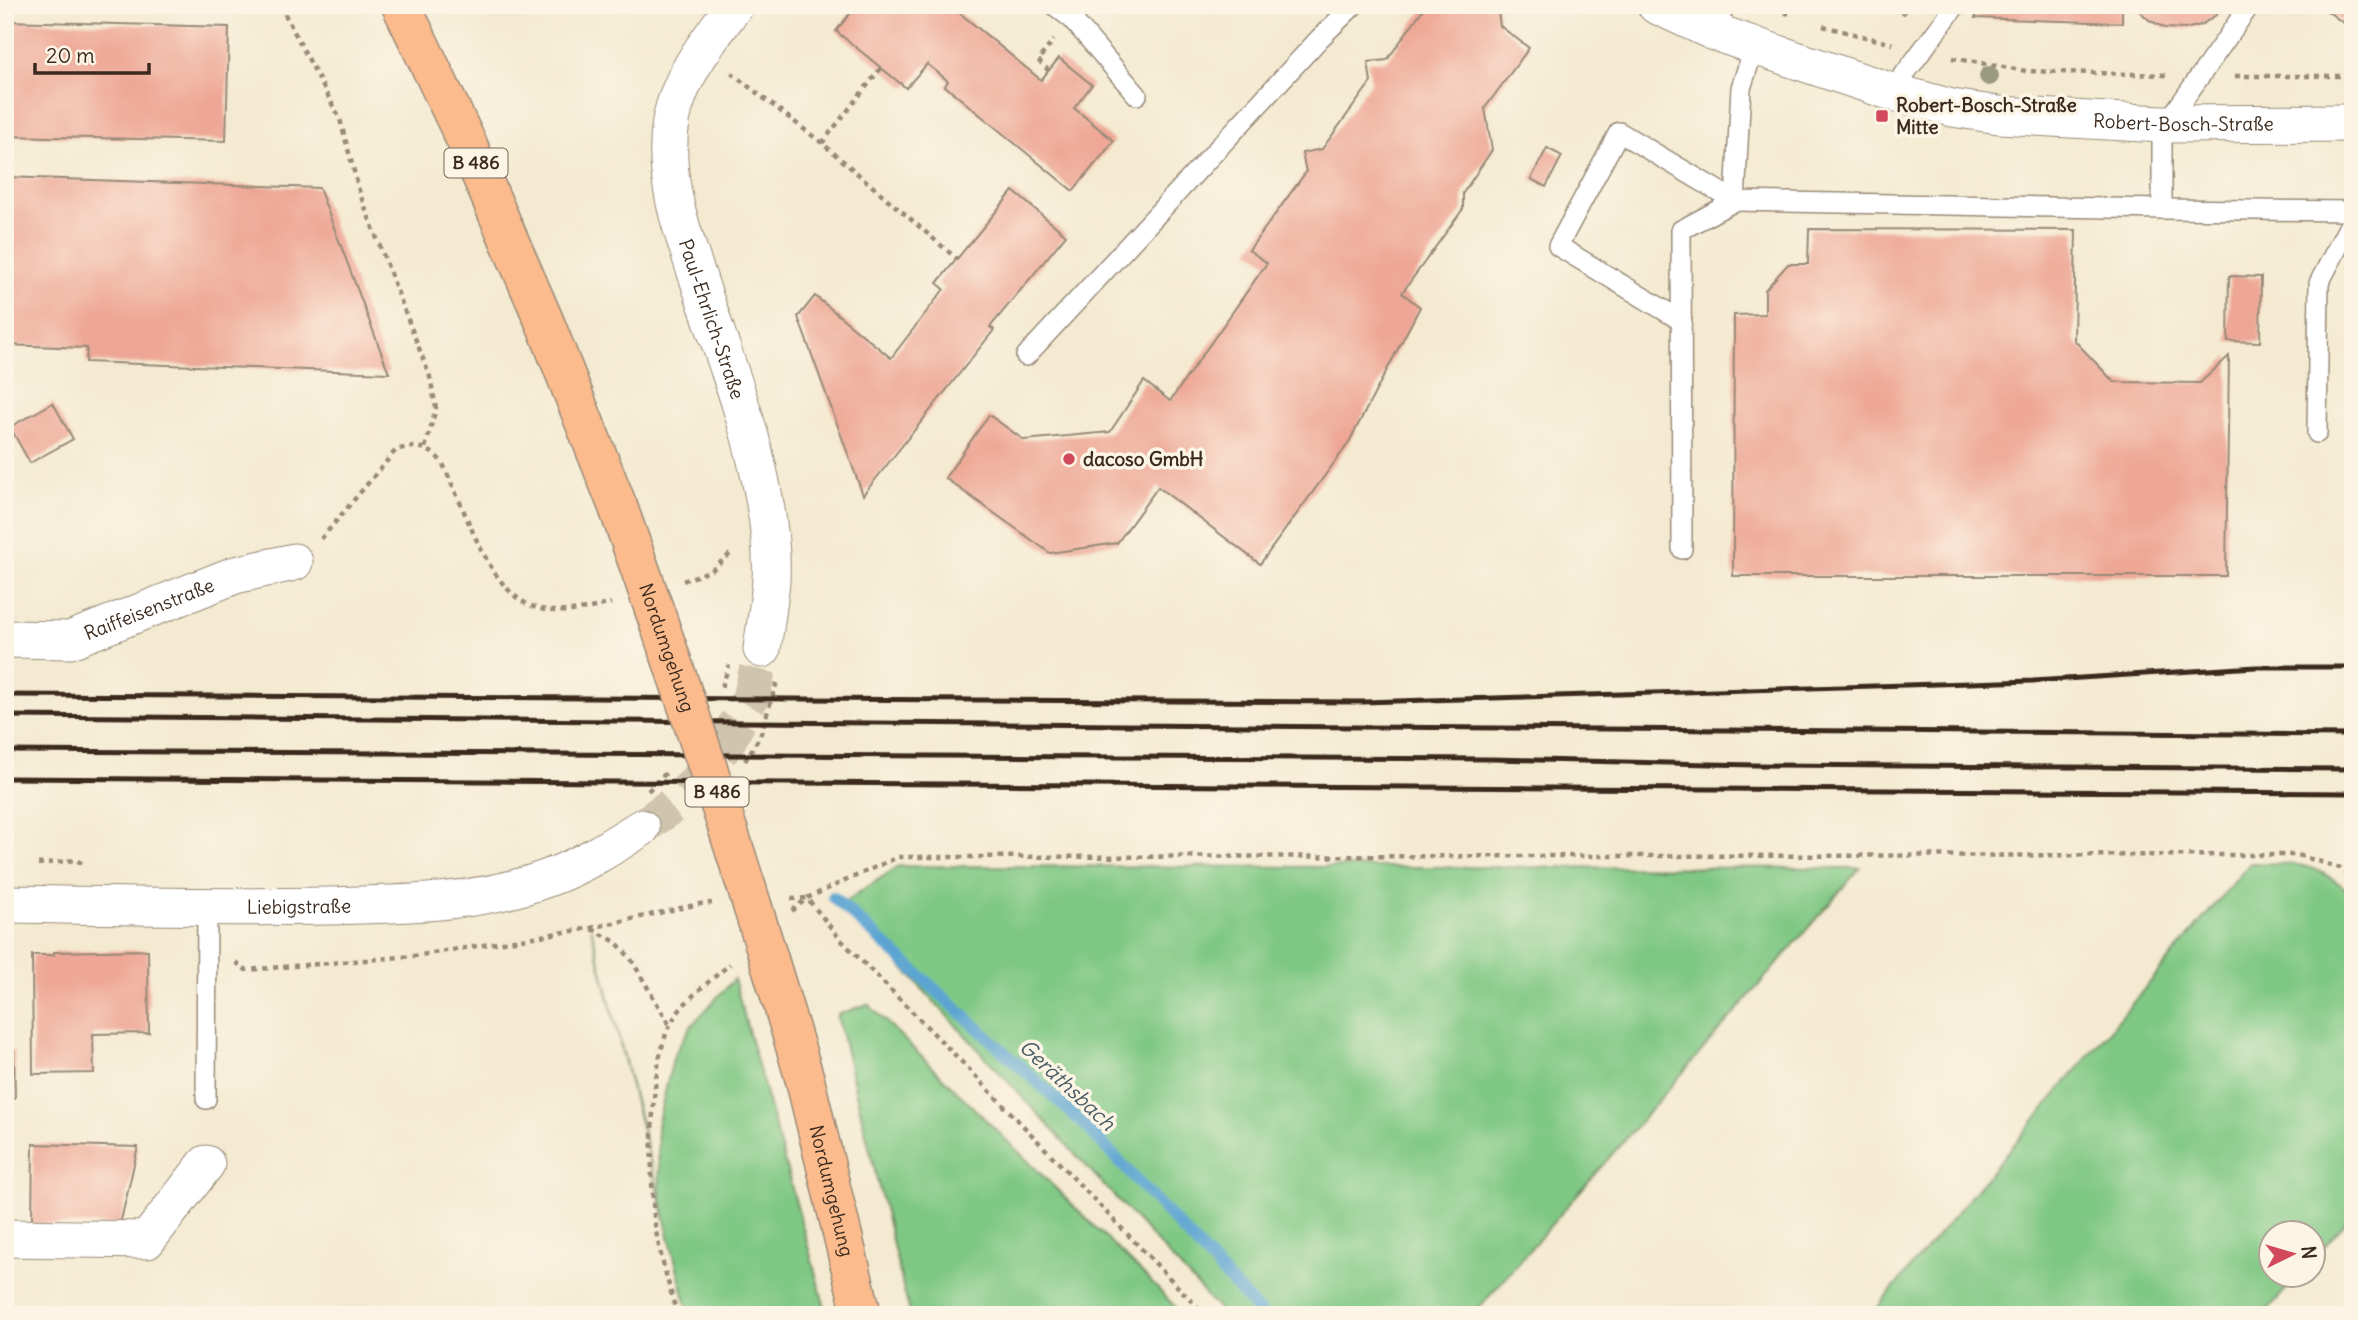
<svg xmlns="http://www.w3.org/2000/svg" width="2358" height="1320" font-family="Delius,sans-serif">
<rect width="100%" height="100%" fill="#fcf5e5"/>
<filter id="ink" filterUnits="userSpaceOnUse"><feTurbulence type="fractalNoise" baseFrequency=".0143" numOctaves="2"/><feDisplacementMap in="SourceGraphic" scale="14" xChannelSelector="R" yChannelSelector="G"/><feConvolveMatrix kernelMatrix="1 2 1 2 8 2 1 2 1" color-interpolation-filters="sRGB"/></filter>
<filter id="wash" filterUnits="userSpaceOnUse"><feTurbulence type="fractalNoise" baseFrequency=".00686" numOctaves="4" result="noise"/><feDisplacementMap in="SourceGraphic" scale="28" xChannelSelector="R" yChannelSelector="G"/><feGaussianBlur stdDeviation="1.57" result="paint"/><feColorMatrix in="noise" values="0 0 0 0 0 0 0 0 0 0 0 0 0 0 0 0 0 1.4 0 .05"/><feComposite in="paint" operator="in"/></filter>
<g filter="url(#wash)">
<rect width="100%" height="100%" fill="#f4ead1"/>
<g fill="#7fc884" stroke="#5d7951" stroke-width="2">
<path d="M2250,863C2298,864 2316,861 2353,895V1214L2313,1259L2312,1232H2270V1274L2299,1275L2263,1315H1871Z"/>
<path d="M899,866L1860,868L1473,1315H1224L843,903Z"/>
<path d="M591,928L665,1219L660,1189L657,1126L674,1055L691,1026L734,979L827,1315H689Z"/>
<path d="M868,1004L1154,1285L1183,1315H910L837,1015Z"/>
</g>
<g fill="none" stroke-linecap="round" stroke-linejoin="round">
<path stroke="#5ba4d2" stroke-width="12" d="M833,897L1087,1127L1262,1315"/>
</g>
<g id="blocks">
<g fill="#eea796">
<path d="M857,5H950L1041,80L1059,58L1092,85L1074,108L1114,141L1073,191L945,86L948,81L927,64L906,88L836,31Z"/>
<path d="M1426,5H1497L1500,26L1529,48L1485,108L1492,150L1463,193V209L1402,293L1420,307L1348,444L1260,564L1158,487L1117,543L1050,553L945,478L989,415L1024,440L1110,432L1144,381L1170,401L1267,263L1249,250L1306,172L1302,153L1322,149L1371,82L1368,62L1387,60Z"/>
<path d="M1891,5H1910L1903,14Z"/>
<path d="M1984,5H2122V23L1975,18Z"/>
<path d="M2133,5H2225L2216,15L2201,25L2185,29L2165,28L2149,20Z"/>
<path d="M2319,5H2353V30Z"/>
<path d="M5,21L229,27L226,141L5,136Z"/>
<path d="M1547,148L1562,156L1546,187L1531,179Z"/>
<path d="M5,177L319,188L389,373L86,362L87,348L5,345Z"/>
<path d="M1013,191L1066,235L990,327L994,330L863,495L798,317L815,296L891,358L944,289L937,283Z"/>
<path d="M1809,229L2076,230L2074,340L2114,382L2200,383L2229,356L2226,576H1733L1734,315L1765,314V290L1788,264H1808Z"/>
<path d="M2229,276L2261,277L2260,342L2228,341Z"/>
<path d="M53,403L73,439L30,463L10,427Z"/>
<path d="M148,950L149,1033L93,1034L94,1073L33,1074L32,955H54V952Z"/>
<path d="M5,1003H8L9,1051H14L15,1098H5Z"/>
<path d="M33,1144L138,1147L120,1225L32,1224Z"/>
</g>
</g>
</g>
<g filter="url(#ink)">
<use href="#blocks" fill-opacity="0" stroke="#988a78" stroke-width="2"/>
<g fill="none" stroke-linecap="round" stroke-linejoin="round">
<path stroke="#cfc4ad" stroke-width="37" stroke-dasharray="37 18" stroke-linecap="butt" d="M641,828L677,802L699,779L727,742L752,694L762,649"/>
<g stroke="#988a78" stroke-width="22">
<g id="lane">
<path d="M1054,5L1072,19L1137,95"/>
<path d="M1712,31L1726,5"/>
<path d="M1755,45L1741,88L1735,201L2162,209V124"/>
<path d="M1892,91L1956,5"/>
<path d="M2167,123L2250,5"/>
<path d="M2162,209L2353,211"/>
<path d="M1682,321L1558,246L1619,132L1735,201"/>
<path d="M1026,356L1320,38L1354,5"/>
<path d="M2317,433L2319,283L2353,218"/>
<path d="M1682,549L1681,230L1735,201"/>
<path d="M206,1099L207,907"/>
</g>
</g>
<g stroke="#988a78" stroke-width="39">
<g id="street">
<path id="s1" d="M735,5C709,40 679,76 671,121C662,176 681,229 699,281C719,343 744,406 758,469C766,504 773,545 771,581C769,603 765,627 762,649"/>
<path id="s2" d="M1656,5L1712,31L1790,58L1886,90L1952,108L1999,115L2162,124L2353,123"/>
<path id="s3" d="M5,639L70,640L235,575L294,562"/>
<path id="s4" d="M5,904C113,906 220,908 328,906C401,904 479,904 548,878C581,866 611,847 641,828"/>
<path d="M5,1238L147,1240L206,1164"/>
</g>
</g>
<g stroke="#988a78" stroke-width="41">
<g id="primary">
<path d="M401,5L467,143L545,323L618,507"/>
<path id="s5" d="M805,1080L862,1315"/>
</g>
</g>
<g stroke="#988a78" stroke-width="4.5" stroke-dasharray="5 5" stroke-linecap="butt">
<path d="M280,5L340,119L360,194L430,377L436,408L425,448"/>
<path d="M1766,5L1789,14"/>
<path d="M1823,26L1893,44"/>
<path d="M1952,58L2026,71L2166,75"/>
<path d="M1049,71L1038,60L1054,40"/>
<path d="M731,73L822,143L957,259"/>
<path d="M2235,76H2353"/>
<path d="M822,143L881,68"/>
<path d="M321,539L396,450C413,445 427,445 440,460C446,467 449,480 454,489C471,525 490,585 527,604C553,617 585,610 611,603"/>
<path d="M683,581L712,570L730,554V551"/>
<path d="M722,687L729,665"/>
<path d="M745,761L760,736L777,682"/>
<path d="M648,791L669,770"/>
<path d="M38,864L76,860L86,866"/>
<path d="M791,899L807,898L840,939L958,1058L1205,1315"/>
<path d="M792,911L807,898L898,857L2298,855L2340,868L2353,880"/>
<path d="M592,929L616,942L631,959L670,1026"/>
<path d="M236,962L246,970L414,956L591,928L699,904L712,903"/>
<path d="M677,1315C669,1284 657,1247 654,1216C650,1169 649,1066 670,1025C683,1000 709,982 730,964"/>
</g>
<use href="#lane" stroke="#fff" stroke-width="19"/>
<use href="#street" stroke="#fff" stroke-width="37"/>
<use href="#primary" stroke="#fbbb8d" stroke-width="38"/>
<g stroke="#3b2a1e" stroke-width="5">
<path d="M5,695L1364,702L2033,681L2256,667H2353"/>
<path d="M5,716L2353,735"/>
<path d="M5,751L1491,759L1754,765L2353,769"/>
<path d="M5,778L2353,793"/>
</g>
<g stroke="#988a78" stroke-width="41" stroke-linecap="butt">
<g id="primary-bridge">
<path id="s6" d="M618,507C686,697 749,887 805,1080"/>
</g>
</g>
<use href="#primary-bridge" stroke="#fbbb8d" stroke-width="38"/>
</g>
<circle fill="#999a80" cx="1989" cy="76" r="10"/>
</g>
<g fill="#d1495b" stroke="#fcf5e5" stroke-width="2.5">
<rect x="1875" y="109" width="14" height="14" rx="3.5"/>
<circle cx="1069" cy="459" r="7"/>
</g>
<g text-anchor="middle" stroke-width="7" stroke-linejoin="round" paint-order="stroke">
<g fill="#fcf5e5" stroke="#75675a" stroke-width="2">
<rect x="444.5" y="148.5" width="63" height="29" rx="5"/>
<rect x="685.5" y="777.5" width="63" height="29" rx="5"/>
</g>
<g font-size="18" font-weight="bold" fill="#3b2a1e">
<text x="476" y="169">B 486</text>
<text x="717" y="798">B 486</text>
</g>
<g font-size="19" font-weight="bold" fill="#3b2a1e" stroke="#fcf5e5" text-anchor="start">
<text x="1896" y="112">Robert-Bosch-Straße<tspan x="1896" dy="22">Mitte</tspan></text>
<text x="1083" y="466">dacoso GmbH</text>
</g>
<g font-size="19" fill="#3b2a1e" stroke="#fcf5e5">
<text dy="7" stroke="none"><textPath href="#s2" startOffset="546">Robert-Bosch-Straße</textPath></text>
<text dy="7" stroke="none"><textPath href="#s1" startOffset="338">Paul-Ehrlich-Straße</textPath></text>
<text dy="7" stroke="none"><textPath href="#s3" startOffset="150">Raiffeisenstraße</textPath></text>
<text dy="7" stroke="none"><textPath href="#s6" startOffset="149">Nordumgehung</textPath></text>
<text dy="7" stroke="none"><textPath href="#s4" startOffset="294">Liebigstraße</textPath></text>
<text dy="7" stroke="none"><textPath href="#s5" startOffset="114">Nordumgehung</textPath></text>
</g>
<g font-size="21" font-style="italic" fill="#485b66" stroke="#fcf5e5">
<text transform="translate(1067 1085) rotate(43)" y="7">Geräthsbach</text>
</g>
</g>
<rect width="2358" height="1320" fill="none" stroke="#fcf5e5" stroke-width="28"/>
<g transform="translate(2292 1254) rotate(85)"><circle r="33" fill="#fcf5e5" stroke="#afa495" stroke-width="2"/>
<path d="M0-5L12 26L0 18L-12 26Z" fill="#d1495b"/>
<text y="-10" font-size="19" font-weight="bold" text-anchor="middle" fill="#3b2a1e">N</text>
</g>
<path d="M35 63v10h114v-10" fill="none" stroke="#3b2a1e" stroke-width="3.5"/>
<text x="46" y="63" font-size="21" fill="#3b2a1e" stroke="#fcf5e5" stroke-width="5" paint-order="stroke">20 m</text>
</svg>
